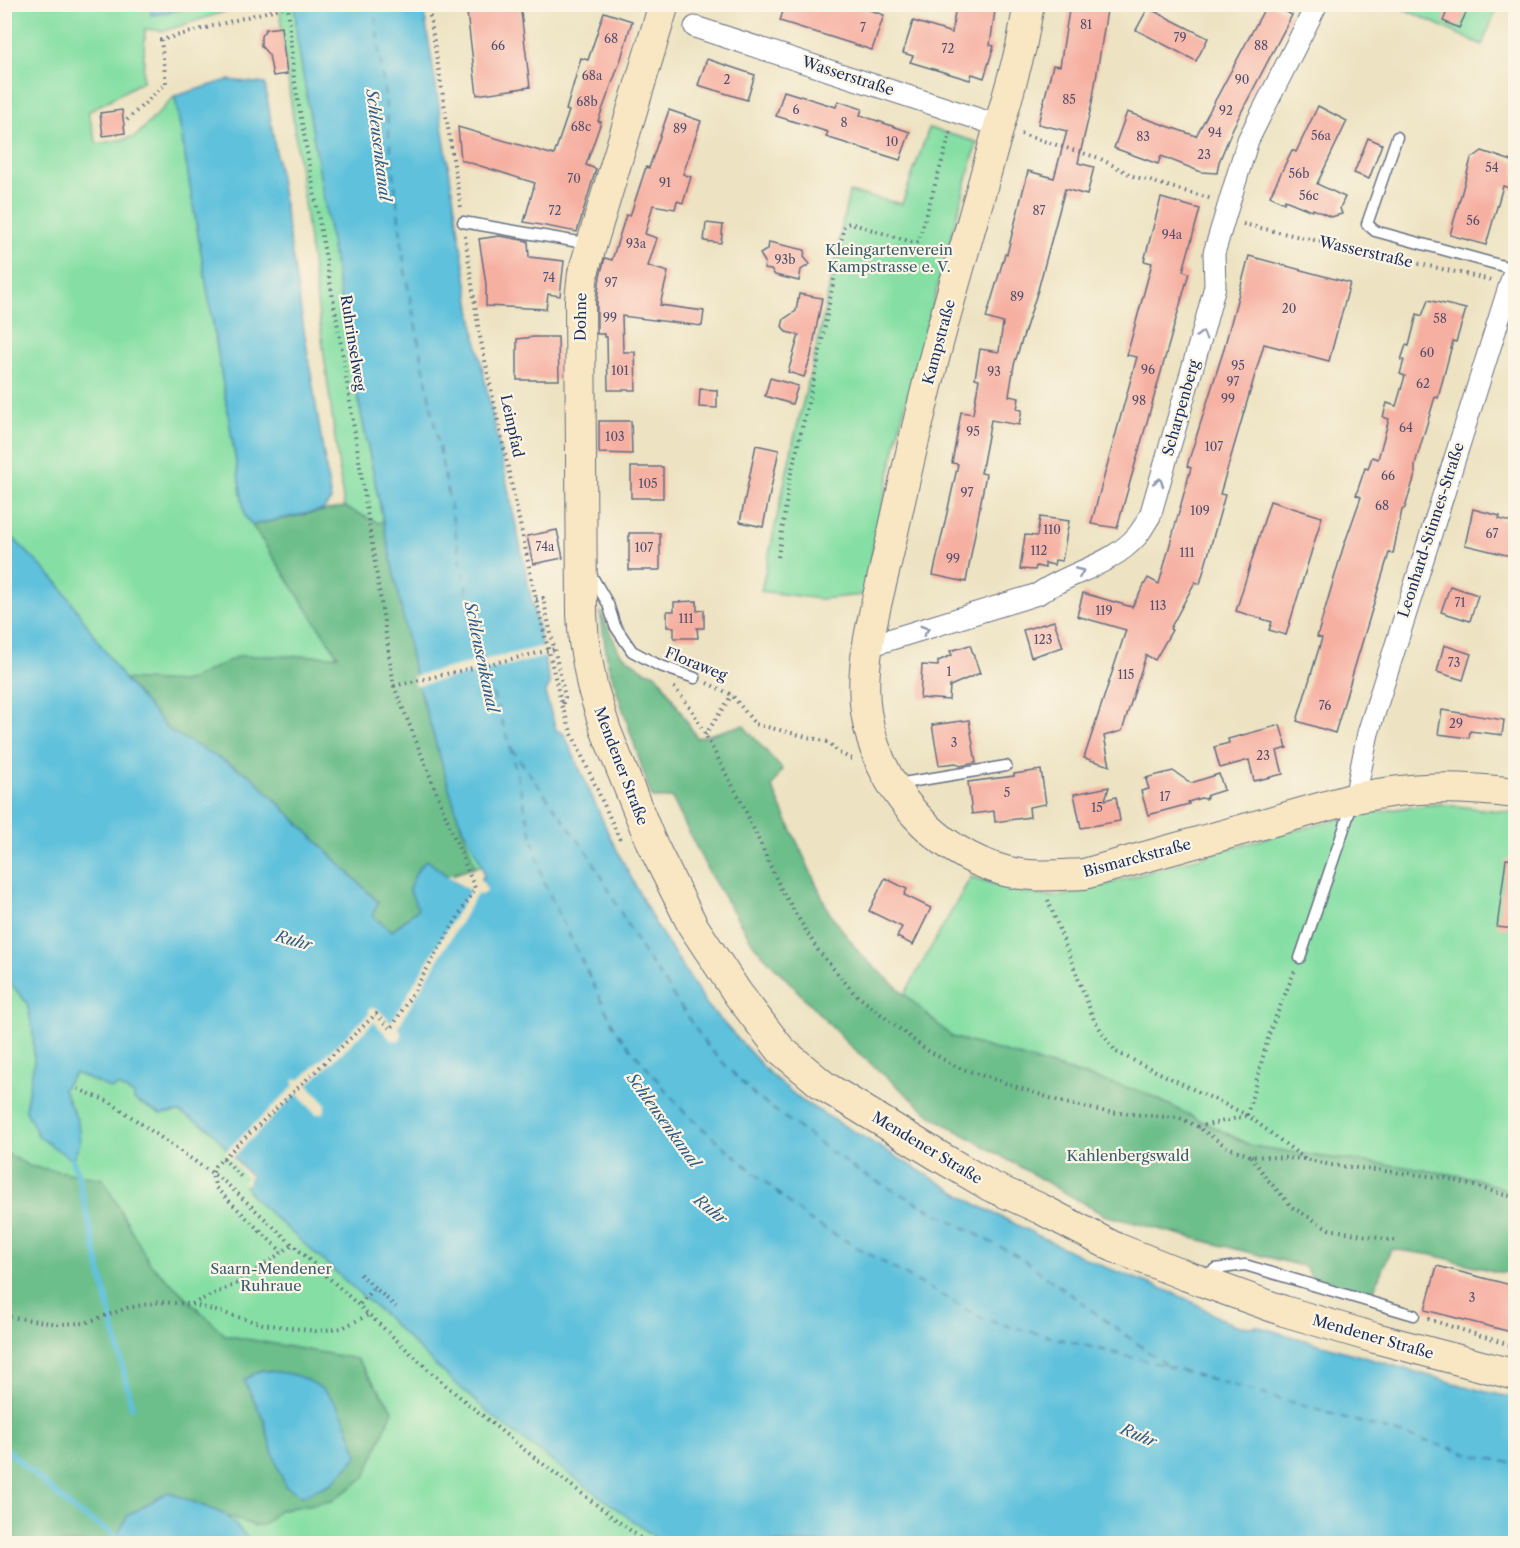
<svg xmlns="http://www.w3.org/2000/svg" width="1520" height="1548" font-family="'Libre Caslon Text',serif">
<rect width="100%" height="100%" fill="#fcf5e5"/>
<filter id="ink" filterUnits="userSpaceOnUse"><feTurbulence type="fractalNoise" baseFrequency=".0167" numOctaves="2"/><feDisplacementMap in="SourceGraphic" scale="12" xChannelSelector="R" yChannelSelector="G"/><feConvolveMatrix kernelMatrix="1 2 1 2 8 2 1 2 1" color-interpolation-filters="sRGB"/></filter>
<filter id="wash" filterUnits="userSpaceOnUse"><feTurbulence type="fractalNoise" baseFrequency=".008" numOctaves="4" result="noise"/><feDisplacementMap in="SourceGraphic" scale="24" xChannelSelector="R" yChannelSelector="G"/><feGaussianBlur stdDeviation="1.35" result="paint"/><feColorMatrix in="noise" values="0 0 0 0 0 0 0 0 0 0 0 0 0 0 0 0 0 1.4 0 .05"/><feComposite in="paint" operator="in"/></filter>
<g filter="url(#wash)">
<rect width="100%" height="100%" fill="#ede3c2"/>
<g fill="#85dfa4" stroke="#508781" stroke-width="1.5">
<path d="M5,5H246L164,31L145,29L143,81L88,112L97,144L135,137L175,96L245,516L259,535L347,530L281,27L280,5H295L297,38L354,379L414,671L472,843L482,865L455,874L390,998L1303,1543L5,1544Z"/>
<path d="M1395,5H1498L1482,45Z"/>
<path d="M929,128L977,142L900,425L863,595L819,599L761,591L793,443L818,341L849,192L902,204Z"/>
<path d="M1439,804L1515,813V1194L1474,1178L1398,1166L1324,1157L1252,1146L1145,1093L952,1037L904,995L971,877C992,883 1034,898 1056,896C1090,892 1128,877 1162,868C1254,842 1343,812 1439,804Z"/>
</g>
<g fill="#6cbe8a" stroke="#447674" stroke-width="1.5" fill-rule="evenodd">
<path d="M344,507L379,523L385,520L414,671L458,817L475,866L447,876L427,861L418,909L392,931L372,916L378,902L251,776L169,731L124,679L184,682L239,656H338L252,525Z"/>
<path d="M600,611L620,653L644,670L658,675L697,738L743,725L782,769L772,787L829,912L860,954L952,1037L1145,1093L1252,1146L1324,1157L1398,1166L1474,1178L1512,1192L1516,1194L1515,1273L1497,1272L1433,1255L1391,1249L1372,1294L1313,1280L1306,1267L1104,1215L933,1117L848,1044L754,945L709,873L672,798H652L608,664Z"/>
<path d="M4,1152L29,1166L103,1179L149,1262L225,1335L357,1359L393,1410L365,1477L332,1501L279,1510L263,1525L255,1526L168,1493L116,1538L119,1543H5ZM261,1370L294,1375L272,1451L264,1420L244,1380Z"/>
</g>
<g fill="#5ec1dc" stroke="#3c789d" stroke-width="1.5">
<path d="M151,5V4L207,5L151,15Z"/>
<path d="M295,5H423L475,334L550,685L545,693L556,730L564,734L611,839L656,925L707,1005L769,1073L802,1101L981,1207C1022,1227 1063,1249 1105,1267C1135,1279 1169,1289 1198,1305C1217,1316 1233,1330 1256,1326L1482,1391L1515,1398V1543H663L498,1421L435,1365L385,1316L253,1198L245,1185L250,1181V1176L209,1128L179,1112L160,1114L134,1100V1095L118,1086L112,1089L75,1073L63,1089L78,1122L80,1143L72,1160L39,1137L25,1109L34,1062L33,1033L27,1003L5,977L4,529L59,584L124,679L169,730L251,776L378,902L372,916L392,931L418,909L409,889L418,869L427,860C444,874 462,889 484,894L485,885L480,882L484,875L482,865L458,817L414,671L354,379L297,38Z"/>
<path d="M228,80L265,84L331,500L323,510L252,525L245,516L175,96Z"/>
<path d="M261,1370C272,1372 284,1372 294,1375C337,1388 345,1417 358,1456L332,1483L302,1496L285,1486L272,1451L264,1420L244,1380Z"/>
<path d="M168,1492L226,1515L252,1543H119L116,1539L127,1516Z"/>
</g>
<g fill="#ede3c2">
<path d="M544,646L546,657L415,686L413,676Z"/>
<path d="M451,875L481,892L483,890L477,883L479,878L485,885L487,892L481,895L477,894L398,1027L401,1031V1039L398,1041L391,1040L374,1022L308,1085L326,1104L324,1113L316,1114L297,1094L232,1158L250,1176L248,1184H242L247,1178L225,1152L293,1087L294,1079H301L369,1014V1009L371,1007L377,1008L391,1022L470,891L447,876Z"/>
</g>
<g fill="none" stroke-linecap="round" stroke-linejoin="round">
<g stroke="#5ec1dc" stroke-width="6">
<path d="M72,1160L77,1171L132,1407"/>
<path d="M4,1447L75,1511L130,1544"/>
</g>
<g stroke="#2f5b84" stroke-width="1.5" stroke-dasharray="8 6" stroke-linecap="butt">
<path d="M374,4L405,271L477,644L510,747L543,881L616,1031L685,1113L809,1220L985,1320L1170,1367L1477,1456L1516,1464"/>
<path d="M511,748L592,859L638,944L708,1047L755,1096L859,1172L1021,1258L1169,1367"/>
</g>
</g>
<g id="blocks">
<g fill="#f6b0a2">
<path d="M466,4H520L530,87L477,95Z"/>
<path d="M785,4H852L884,15L872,50L780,21Z"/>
<path d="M956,4H996L990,45L994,46L984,78L972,74L970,80L910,62L913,56L903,53L913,21L952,33Z"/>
<path d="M1070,4H1108L1092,103L1078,163L1094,167L1087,195L1065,189L1038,290L1014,365L1009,396L1019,398L1017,409L1022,410L1019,425L991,420L981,473L986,474L966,582L933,575L958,464L952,463L961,412L973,414L979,379L975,378L980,349L999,352L1003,323L986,318L1005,254H1007L1028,171L1054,178L1067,131L1038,124L1053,65L1060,66Z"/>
<path d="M1267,4H1272L1292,15L1233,128L1219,162L1217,173L1201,172L1161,156L1158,164L1114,148L1127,112L1196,136Z"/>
<path d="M1450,4H1470L1459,28L1443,21Z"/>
<path d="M1148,8L1208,38L1196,61L1136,30Z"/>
<path d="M604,12L632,21L621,59L598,121L601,122L586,165L596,169L577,232L524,222L535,183L461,160L458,127L554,155L569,111L566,110L581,58L588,60Z"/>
<path d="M281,27L287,74L273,76L269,55L261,46V36L266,29Z"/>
<path d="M707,59L755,75L747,100L698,85Z"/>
<path d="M784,91L836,107L838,101L862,109L860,115L910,132L900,160L826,137L828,132L776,116Z"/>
<path d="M1318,106L1347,121L1317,184L1345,197L1340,208L1342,214L1331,217L1313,209L1312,211L1285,200L1284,203L1270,196L1292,150L1296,152Z"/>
<path d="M122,110L125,133L103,136L100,113Z"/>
<path d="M669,110L701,121L683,174L691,177L683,203L677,201L675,209L653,205L645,234L657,238L648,266L668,272L660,305L704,311L702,326L622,316L623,352H635L636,390H608L607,337H604V334H597V301L600,276L605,258L612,260L626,215L630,216L646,167L649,168Z"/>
<path d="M1368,138L1382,144L1369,179L1354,173Z"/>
<path d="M1482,151L1515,162V190L1503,186L1486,245L1450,235L1471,159Z"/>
<path d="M1161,198L1200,209L1183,271L1189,273L1117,528L1091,524L1137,357L1127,355L1152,263L1144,261Z"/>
<path d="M706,223L723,225L721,243L704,241Z"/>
<path d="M499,236L528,241L529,257L564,261L560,296L548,294L546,309L486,306V284L479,239Z"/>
<path d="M769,242L805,250L804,257L810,264L801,270L799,281L775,275L771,270L764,269L765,262L760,254L768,249Z"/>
<path d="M1249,256L1350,283L1329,361L1264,344L1220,494L1225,495L1200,584L1195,582L1170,629L1172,630L1155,660L1146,655L1122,731L1104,736L1110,766L1084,758L1126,630L1077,616L1083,593L1132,607L1148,578L1159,584L1191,468L1187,466L1223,352Z"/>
<path d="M799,294L822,298L811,356L804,377L788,372L799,335L786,332L782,326L784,319L796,311Z"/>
<path d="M1428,300L1466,309L1456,342L1453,341L1438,398L1435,397L1415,464V475L1405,508L1402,510L1393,554L1389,553L1335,733L1297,721L1322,638L1317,637L1323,616L1343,548L1361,497L1356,495L1365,468L1368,469L1372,457L1378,459L1389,419L1383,417L1387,403L1396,406L1405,376L1400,374L1404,360H1401L1406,345L1409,346L1417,314L1422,316Z"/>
<path d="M534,337H558L559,380H517V339Z"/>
<path d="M770,378L798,386L792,404L765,396Z"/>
<path d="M700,389L717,390V408L699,407Z"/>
<path d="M599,421H631L632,454L599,453Z"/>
<path d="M756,445L779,450L763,527L740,522Z"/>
<rect x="631" y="467" width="32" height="31"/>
<path d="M1270,501L1322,517L1286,635L1269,630L1272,622L1236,611Z"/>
<path d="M1473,509L1500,516L1499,519L1515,523V557L1465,545Z"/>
<path d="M1040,517L1069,521L1062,561L1055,560L1054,565L1045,563V568L1036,566L1035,570L1020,569L1025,535L1037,536Z"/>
<path d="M557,530L563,558L533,564L527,536Z"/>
<rect x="629" y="533" width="31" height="37"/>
<path d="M1450,586L1478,595L1470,621L1441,612Z"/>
<path d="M697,601V611L704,610V628H697L698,638H674V627H667V611H674V602Z"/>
<path d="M1054,621L1063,647L1031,657L1023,630Z"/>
<path d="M970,645L980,673L950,686L949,700L920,698L922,665L938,666V661L952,655L950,651Z"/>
<path d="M1444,645L1471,654L1463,680L1437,672Z"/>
<path d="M1442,710L1504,720L1502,735L1470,731L1469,738L1438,734Z"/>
<path d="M969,720L976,763L960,766L956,763L939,765L932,725Z"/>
<path d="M1280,725L1287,748L1277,751L1283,774L1254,781L1249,760L1220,768L1214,747L1229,743L1228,739Z"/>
<path d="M1041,770L1046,804L1029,807L1030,817L995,822L994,811L972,814L968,782L1014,776V774Z"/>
<path d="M1173,771L1191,783L1219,774L1224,790L1208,795L1206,799L1201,798L1188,802L1189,804L1148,815L1141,791L1149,789L1146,780L1148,779L1145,778Z"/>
<path d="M1109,787L1105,800L1116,797L1120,821L1081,828L1074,794Z"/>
<path d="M1506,859L1515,860V929L1497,927Z"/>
<path d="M885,878L907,889L904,895L931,908L913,945L897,937L902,927L869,911Z"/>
<path d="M1437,1266L1515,1286V1333L1425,1310Z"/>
</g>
</g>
</g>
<g filter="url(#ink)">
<use href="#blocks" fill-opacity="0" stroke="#646e81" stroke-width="1.5"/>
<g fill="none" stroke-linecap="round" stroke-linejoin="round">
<g stroke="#646e81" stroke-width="13">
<g id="lane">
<path d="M1397,137L1367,224L1375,231L1514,269"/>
<path d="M463,222L590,244"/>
<path d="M590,573L608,604L615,626L632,651L658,665L695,678"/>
<path d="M897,784L1006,766"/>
<path d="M1300,958L1353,802"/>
<path d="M1204,1277L1215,1269L1245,1265L1414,1315"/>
</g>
</g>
<g stroke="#646e81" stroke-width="23">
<g id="street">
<path d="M695,27L1000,126"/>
<path d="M869,646L1038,594C1069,572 1111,566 1137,536C1142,530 1146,522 1150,516L1205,324L1215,286L1214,253L1248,140L1317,4"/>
<path d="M1355,798L1368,733L1516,265"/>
</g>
</g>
<g stroke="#646e81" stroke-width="32">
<g id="secondary">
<path d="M664,4L583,273L580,300L582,614L584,642L592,686L606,731L651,842L693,926L738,994L781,1050L824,1086L937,1155L990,1186L1041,1209L1114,1247L1187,1276L1284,1311L1375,1338L1516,1375"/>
<path d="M1029,4L1021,47C997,136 971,225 946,314C925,390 907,468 890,546C879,597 858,659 866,712C877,786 933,851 1005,871C1031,878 1058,875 1084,874L1355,798C1414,786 1456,786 1516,793"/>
</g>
</g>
<g stroke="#646e81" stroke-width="4" stroke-dasharray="1.5 4.5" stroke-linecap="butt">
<path d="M288,4L293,72L341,344L394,686L467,869"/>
<path d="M428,4L461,208"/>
<path d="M127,120L166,83L161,40L288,6"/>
<path d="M1021,134L1099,158L1133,176L1212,199"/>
<path d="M1243,224L1491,280"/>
<path d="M465,236L479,332L536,599L562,706L572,734L620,840"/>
<path d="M778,557L790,478L817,366L844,227L846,224L850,223L912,242H918L951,131"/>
<path d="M536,599L543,598L565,697L562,706"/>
<path d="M707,683L732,695L755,724L828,742L839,753L854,760"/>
<path d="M674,687L692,710L742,803L781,889L817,949L854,993L925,1049L957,1067L1065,1103L1107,1112L1180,1118L1198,1127L1227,1147L1251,1156L1305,1159L1331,1165L1446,1178L1509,1196L1516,1200"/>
<path d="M705,735L732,695"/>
<path d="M1048,900L1094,1020L1116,1052L1247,1115L1305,1159"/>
<path d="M78,1089L110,1102L226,1183L443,1383L522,1448L648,1544"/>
<path d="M1247,1115L1270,1031L1295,970"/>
<path d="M1198,1127L1246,1116"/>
<path d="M1251,1156L1268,1180L1292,1207L1329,1229L1395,1241"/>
<path d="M223,1158L243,1179"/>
<path d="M260,1231L282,1252"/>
<path d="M360,1274L396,1307"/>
<path d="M192,1304L238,1283L292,1245"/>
<path d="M360,1304L374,1287"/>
<path d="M4,1316L58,1324L85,1323L127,1308L159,1302L191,1304L263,1324L316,1331L342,1328L370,1314"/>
<path d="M1428,1319L1516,1347"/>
</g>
<use href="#lane" stroke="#fff" stroke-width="10"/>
<use href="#street" stroke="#fff" stroke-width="21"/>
<use href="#secondary" stroke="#f9e7c3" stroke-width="30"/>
<g stroke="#646e81" stroke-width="4" stroke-dasharray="1.5 4.5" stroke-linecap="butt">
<path d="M394,686L555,649"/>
<path d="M260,1231L216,1188L212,1175L215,1166L376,1014L391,1029L473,892L475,888L467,869"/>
</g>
</g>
<defs><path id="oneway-chevron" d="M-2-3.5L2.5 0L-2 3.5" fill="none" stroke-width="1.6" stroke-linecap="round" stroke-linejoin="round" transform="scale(1.5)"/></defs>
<g stroke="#8d97ae">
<use href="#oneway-chevron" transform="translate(1202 335) rotate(-74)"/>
<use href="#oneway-chevron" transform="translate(1159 482) rotate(-74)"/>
<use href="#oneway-chevron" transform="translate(1080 572) rotate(-23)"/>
<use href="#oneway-chevron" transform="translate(925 630) rotate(-17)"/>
</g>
</g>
<g text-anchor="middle" stroke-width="4.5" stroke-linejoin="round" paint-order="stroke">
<g font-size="12" fill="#524f6f">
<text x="1086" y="29">81</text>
<text x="863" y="32">7</text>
<text x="1180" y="42">79</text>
<text x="611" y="43">68</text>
<text x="498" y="50">66</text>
<text x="1261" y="50">88</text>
<text x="948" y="53">72</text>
<text x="592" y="80">68a</text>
<text x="727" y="84">2</text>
<text x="1242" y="84">90</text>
<text x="1069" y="104">85</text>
<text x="587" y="106">68b</text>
<text x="796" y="114">6</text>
<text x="1226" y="115">92</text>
<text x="844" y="127">8</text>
<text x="581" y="131">68c</text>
<text x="680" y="133">89</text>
<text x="1215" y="137">94</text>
<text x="1321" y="140">56a</text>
<text x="1143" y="141">83</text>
<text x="892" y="146">10</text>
<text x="1204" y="159">23</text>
<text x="1492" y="172">54</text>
<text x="1299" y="178">56b</text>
<text x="574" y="183">70</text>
<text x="665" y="187">91</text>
<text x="1309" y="200">56c</text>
<text x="555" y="215">72</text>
<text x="1039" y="215">87</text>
<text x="1473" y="225">56</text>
<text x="1172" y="239">94a</text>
<text x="636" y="248">93a</text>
<text x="785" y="264">93b</text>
<text x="549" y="282">74</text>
<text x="611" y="287">97</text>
<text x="1017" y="301">89</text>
<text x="1289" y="313">20</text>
<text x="610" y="322">99</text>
<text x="1440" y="323">58</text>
<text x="1427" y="357">60</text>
<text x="1238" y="370">95</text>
<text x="1148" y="374">96</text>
<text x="620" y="375">101</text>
<text x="994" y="376">93</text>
<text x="1233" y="386">97</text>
<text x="1423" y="388">62</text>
<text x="1228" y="403">99</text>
<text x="1139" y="405">98</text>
<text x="1406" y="432">64</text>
<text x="973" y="436">95</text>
<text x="615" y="441">103</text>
<text x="1214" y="451">107</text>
<text x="1388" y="480">66</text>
<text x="648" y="488">105</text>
<text x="967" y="497">97</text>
<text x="1382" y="510">68</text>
<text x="1200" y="515">109</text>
<text x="1052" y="534">110</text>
<text x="1492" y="538">67</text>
<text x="545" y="551">74a</text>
<text x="644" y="552">107</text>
<text x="1039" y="555">112</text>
<text x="1187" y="557">111</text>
<text x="953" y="563">99</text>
<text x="1460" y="607">71</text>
<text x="1158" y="610">113</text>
<text x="1104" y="615">119</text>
<text x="686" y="623">111</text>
<text x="1043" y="644">123</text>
<text x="1454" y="667">73</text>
<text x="949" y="676">1</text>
<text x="1126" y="679">115</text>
<text x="1325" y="710">76</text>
<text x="1456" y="728">29</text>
<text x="954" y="747">3</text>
<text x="1263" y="760">23</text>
<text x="1007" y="797">5</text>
<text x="1165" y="801">17</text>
<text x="1097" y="812">15</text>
<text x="1472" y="1302">3</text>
</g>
<g font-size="15" fill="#1b2f5e" stroke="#fcf5e5">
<text transform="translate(848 76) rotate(18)" y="5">Wasserstraße</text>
<text transform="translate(1366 252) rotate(13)" y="5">Wasserstraße</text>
<text transform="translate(581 317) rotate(-89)" y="5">Dohne</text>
<text transform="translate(939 342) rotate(-75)" y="5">Kampstraße</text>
<text transform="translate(353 343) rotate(81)" y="5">Ruhrinselweg</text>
<text transform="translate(1181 408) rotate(-74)" y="5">Scharpenberg</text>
<text transform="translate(512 426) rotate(78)" y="5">Leinpfad</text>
<text transform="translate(1431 530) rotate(-72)" y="5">Leonhard-Stinnes-Straße</text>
<text transform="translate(696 664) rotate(22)" y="5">Floraweg</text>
<text transform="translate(621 766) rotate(69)" y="5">Mendener Straße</text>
<text transform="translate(1137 858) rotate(-15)" y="5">Bismarckstraße</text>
<text transform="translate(927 1148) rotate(31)" y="5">Mendener Straße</text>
<text transform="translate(1373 1337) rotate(16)" y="5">Mendener Straße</text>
</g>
<g font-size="15" fill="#365b70" stroke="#fcf5e5">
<text x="889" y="255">Kleingartenverein<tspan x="889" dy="17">Kampstrasse e. V.</tspan></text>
<text x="1128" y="1161">Kahlenbergswald</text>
<text x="271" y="1274">Saarn-Mendener<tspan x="271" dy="17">Ruhraue</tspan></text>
</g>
<g font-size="16" font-style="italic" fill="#2f5b84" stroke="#fcf5e5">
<text transform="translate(379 145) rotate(83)" y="6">Schleusenkanal</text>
<text transform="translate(482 657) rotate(78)" y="6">Schleusenkanal</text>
<text transform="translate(294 940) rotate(16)" y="6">Ruhr</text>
<text transform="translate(664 1120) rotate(54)" y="6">Schleusenkanal</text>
<text transform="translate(711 1209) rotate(39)" y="6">Ruhr</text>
<text transform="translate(1139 1435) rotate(23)" y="6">Ruhr</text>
</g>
</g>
<rect width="1520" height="1548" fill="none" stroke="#fcf5e5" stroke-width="24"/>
</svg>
